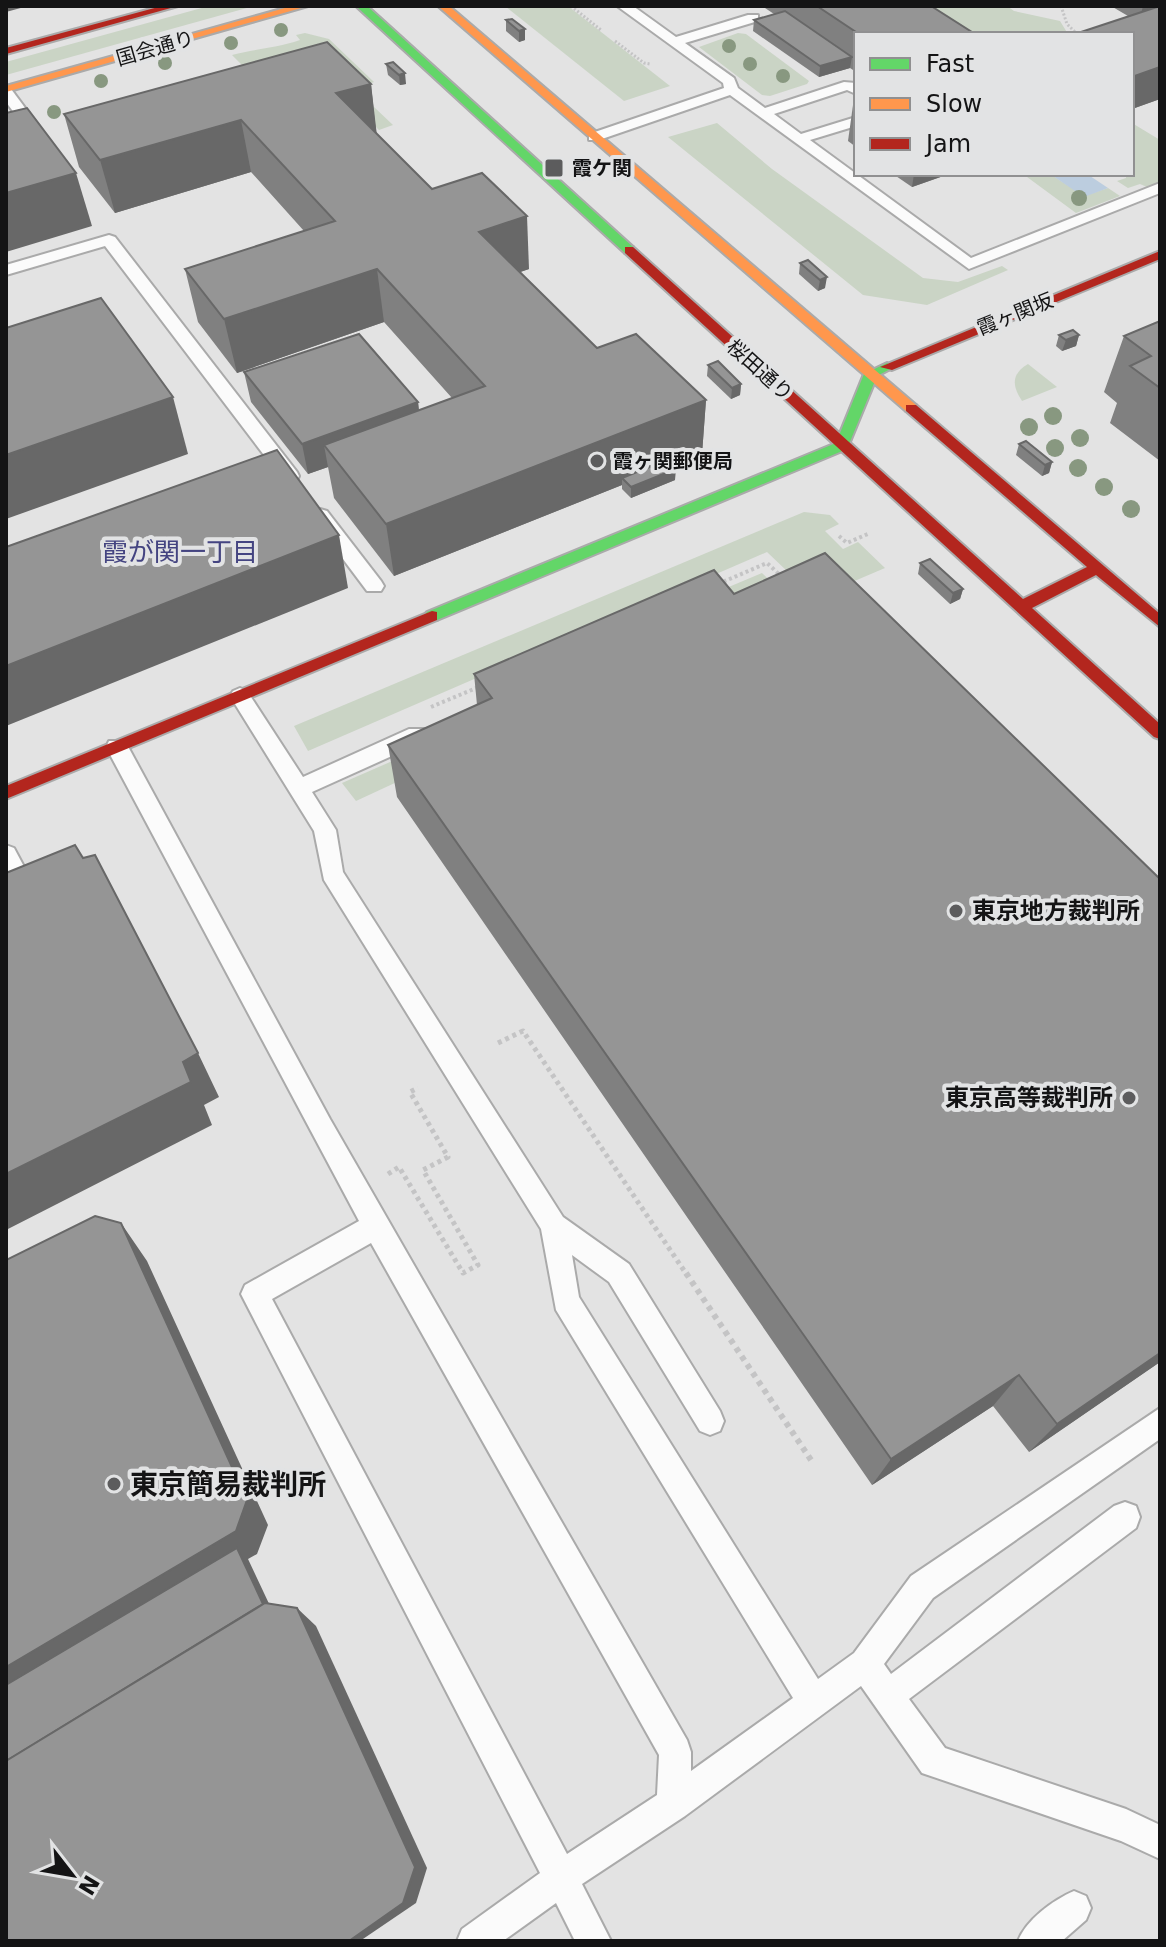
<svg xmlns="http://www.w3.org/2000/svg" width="1166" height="1947" font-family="'DejaVu Sans','Noto Sans JP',sans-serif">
<rect width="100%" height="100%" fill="#e3e3e3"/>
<g fill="#cad4c5">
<path d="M209,6H254L6,75V62Z"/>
<path d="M505,6H568L670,86L624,101Z"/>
<path d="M904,6H1007L1014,11L1060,21L1068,34H946Z"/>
<path d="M305,33L329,39L374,82L355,89L393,125L379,130L336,88L244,67L232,55C255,49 276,48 300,40L296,35Z"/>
<path d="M738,33L746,34L809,81L807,84L770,96L762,95L699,47Z"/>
<path d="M717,123L772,169L923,278L958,282L1002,266L1008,270L927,305L863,295L668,137Z"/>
<path d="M1132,123L1160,140V182L1147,187L1140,184L1128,188L1117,181L1126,178V174H1132Z"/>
<path d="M1023,174H1050L1084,196L1108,188L1120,196L1076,213Z"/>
<path d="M1028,364L1057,387L1022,401C1012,386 1011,374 1028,364Z"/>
<path d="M804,512L830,515L839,524L825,531L843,549L858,542L885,568L763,620L693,602L762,573L792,602L810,593L767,552L308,751L294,726Z"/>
<path d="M429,745L440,762L356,801L342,783Z"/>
</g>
<path fill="#bccddf" d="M1050,174H1087L1108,188L1084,197Z"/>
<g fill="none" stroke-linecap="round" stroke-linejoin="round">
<g stroke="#aaa" stroke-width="4">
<g id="lane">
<path d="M617,6H633L676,37L748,15H758V21L685,43L734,78L738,88L765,108L844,82L856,83V94L847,90L774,114L801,134L856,117V126L810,140L971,258L1160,183V193L969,269L730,95L599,140H589V134L724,88L723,83Z"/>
<path d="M6,88L11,89L43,132V138H33L6,102Z"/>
<path d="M109,235L115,237L297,472L299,476L297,480H283L105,246L6,275V265Z"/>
<path d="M320,509L327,511L381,581L384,586L381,591H367L313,519L311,515Z"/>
<path d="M240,688L247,691L303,777L409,729H425L428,735L425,741L312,792L336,830L343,872L563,1217L629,1264L720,1411L724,1421L720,1431L710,1435L700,1431L609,1282L572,1255L579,1297L818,1679L854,1653L911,1576L1160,1408V1439L933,1598L884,1664L891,1674L1114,1506L1125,1502L1136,1506L1140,1517L1136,1528L909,1699L945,1748L1126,1809L1160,1825V1859L1121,1841L922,1773L861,1686L685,1816L582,1884L611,1941H575L556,1903L503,1941H457L462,1929L540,1873L241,1294L245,1285L359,1221L106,747L109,741H125L330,1119L687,1740L691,1752V1771L793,1698L556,1310L541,1229L324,880L314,831L230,696L233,691ZM371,1243L659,1755L657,1795L567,1854L272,1299Z"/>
<path d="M6,845L14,848L37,891L41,898L37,905L29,907L21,905L6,876Z"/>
<path d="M1074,1891L1086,1896L1091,1908L1086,1920L1062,1941H1018C1026,1920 1053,1900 1074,1891Z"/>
</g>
</g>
<g stroke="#aaa" stroke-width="4">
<g id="fast">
<path d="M356,6H367L633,247V253H625Z"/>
<path d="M887,363L894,367L877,376L847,449L437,620H427L424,616L427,612L836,443L864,374Z"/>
</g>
</g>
<g stroke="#aaa" stroke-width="4">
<g id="slow">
<path d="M292,6H308L6,92V86Z"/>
<path d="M438,6H449L916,405V411H906Z"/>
</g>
</g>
<g stroke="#aaa" stroke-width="4">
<g id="jam">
<path d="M162,6H178L6,54V48Z"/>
<path d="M625,247H633L1023,599L1087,567L906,411V405H916L1160,614V627L1096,575L1032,608L1160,724V739L1154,737L625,253Z"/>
<path d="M1160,251V259L892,370L880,367Z"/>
<path d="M432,611L437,612V620L6,799V786Z"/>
</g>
</g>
<g stroke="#c4c4c5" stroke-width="3" stroke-dasharray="2 2" stroke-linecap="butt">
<path d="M571,6L601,30"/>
<path d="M1061,6L1067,24L1077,34"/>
<path d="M615,41L644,63L650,64"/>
</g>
<g stroke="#c4c4c5" stroke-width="4" stroke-dasharray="3 3" stroke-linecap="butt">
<path d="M839,536L847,543L870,533"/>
<path d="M718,584L767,563L782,577"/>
<path d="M431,707L481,686"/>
</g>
<g stroke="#c4c4c5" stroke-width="5" stroke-dasharray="4 4" stroke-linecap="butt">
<path d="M498,1043L523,1031L687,1275"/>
<path d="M388,1174L399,1167L463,1273L478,1265L423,1170L448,1157L410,1092L418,1088"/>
</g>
<path stroke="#c4c4c5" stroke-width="6" stroke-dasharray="5 5" stroke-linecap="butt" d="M686,1273L811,1460"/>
<use href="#lane" fill="#fbfbfb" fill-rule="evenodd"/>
<use href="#fast" fill="#63d668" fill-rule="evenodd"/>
<use href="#slow" fill="#ff974d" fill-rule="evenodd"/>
<use href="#jam" fill="#b3261e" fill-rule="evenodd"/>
</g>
<g fill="#889880">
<circle cx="281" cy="30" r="7"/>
<circle cx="231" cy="43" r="7"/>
<circle cx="729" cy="46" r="7"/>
<circle cx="165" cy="63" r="7"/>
<circle cx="750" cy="64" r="7"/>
<circle cx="783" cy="76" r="7"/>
<circle cx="101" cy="81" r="7"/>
<circle cx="54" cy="112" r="7"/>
<circle cx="1079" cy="198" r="8"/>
<circle cx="1053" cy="416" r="9"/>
<circle cx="1029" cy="427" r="9"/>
<circle cx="1080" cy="438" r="9"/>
<circle cx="1055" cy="448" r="9"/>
<circle cx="1078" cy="468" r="9"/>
<circle cx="1104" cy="487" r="9"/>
<circle cx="1131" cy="509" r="9"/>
</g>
<g fill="#808080">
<path d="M762,6H931L975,34H856V72L850,68L819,77L753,31L754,20L774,14Z"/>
<path d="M1111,6H1160V99L1132,109V34L1128,16Z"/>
<path d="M506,20L525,29V40L519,42L506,31Z"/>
<path d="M393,62L406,84L400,85L388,75L386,64Z"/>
<path d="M371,84L376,133L432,189L529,269L520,272L597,348L706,400L702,454L672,465L675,480L631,498L622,489V485L394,576L334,498L328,467L308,474L251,402L244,372L418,402L419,411L452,398L384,322L237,373L198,322L185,269L304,231L251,172L115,213L79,167L64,114Z"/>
<path d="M856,104V147L848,141L853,105Z"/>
<path d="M893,174H949L912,187Z"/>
<path d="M808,260L825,288L818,291L799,274L800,263Z"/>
<path d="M1160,321V461L1110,423L1117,403L1104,392L1124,336Z"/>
<path d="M1059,335H1079L1076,346L1062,351L1056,346Z"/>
<path d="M708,365L741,384L740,395L731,399L707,376Z"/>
<path d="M1019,444L1052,462L1049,473L1042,476L1016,455Z"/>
<path d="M920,563L963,589L960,599L950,604L918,574Z"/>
<path d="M734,594L1160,879V1362L1029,1452L993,1406L872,1485L397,797L388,745L477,705L474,674Z"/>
</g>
<g fill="#686868">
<path d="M6,6H28L6,12Z"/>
<path d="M1143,6H1160L1139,22Z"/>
<path d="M525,29V40L519,42V31Z"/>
<path d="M852,57L850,68L819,77L820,66Z"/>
<path d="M1160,67V99L1132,109V77Z"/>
<path d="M405,73L406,84L400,85L399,75Z"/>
<path d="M371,84L377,136L336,93Z"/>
<path d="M241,120L251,172L115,213L100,160Z"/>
<path d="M76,173L92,226L6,252V193Z"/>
<path d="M914,174H949L912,187Z"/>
<path d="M527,216L529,269L482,285L479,232Z"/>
<path d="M377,269L384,322L237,373L224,319Z"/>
<path d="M827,277L825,288L818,291L820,280Z"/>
<path d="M1079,335L1076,346L1062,351L1066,340Z"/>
<path d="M741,384L740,395L731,399L732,388Z"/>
<path d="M173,397L188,454L6,519V455Z"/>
<path d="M706,400L702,454L627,483L622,478V485L394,576L386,524Z"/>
<path d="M418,402L421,432L324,445L328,467L308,474L302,444Z"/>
<path d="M1052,462L1049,473L1042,476L1045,465Z"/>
<path d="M676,469L675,480L631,498V487Z"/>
<path d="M339,535L348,588L6,726V666Z"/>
<path d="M963,589L960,599L950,604L953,593Z"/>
<path d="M198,1053L219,1097L204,1105L212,1125L6,1230V1174L183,1062Z"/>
<path d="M121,1223L147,1261L268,1525L257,1554L248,1559L279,1625L6,1704V1667Z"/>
<path d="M1160,1353V1362L1029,1452L1057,1424Z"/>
<path d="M1019,1375L993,1406L872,1485L891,1459Z"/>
<path d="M297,1608L316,1626L427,1868L416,1903L360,1941H349Z"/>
</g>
<g fill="#959595" stroke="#686868" stroke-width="2">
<path d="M817,6H931L975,34H859Z"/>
<path d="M1160,6V67L1132,77V34H1075Z"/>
<path d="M785,11L852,57L820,66L754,20Z"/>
<path d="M512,19L525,29L519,31L506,20Z"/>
<path d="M327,42L371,84L336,93L432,189L482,173L527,216L479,232L597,348L636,334L706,400L386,524L324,445L485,386L377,269L224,319L185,269L335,221L241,120L100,160L64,114Z"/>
<path d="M393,62L405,73L399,75L386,64Z"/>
<path d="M27,108L76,173L6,193V113Z"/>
<path d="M808,260L827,277L820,280L800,263Z"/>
<path d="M101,298L173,397L6,455V328Z"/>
<path d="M1160,321V388L1130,366L1151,356L1124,336Z"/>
<path d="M1073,330L1079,335L1066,340L1059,335Z"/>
<path d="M359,334L418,402L302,444L244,372Z"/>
<path d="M718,361L741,384L732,388L708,365Z"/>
<path d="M1026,441L1052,462L1045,465L1019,444Z"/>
<path d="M277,450L339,535L6,666V547Z"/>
<path d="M667,460L676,469L631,487L622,478Z"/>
<path d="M825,553L1160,879V1353L1057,1424L1019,1375L891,1459L388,745L492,698L474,674L714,570L734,594Z"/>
<path d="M930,559L963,589L953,593L920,563Z"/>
<path d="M75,845L83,858L95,855L198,1053L183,1062L191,1082L6,1174V873Z"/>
<path d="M95,1216L121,1223L247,1500L236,1531L6,1667V1260Z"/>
<path d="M237,1548L263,1604L6,1761V1685Z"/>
<path d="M265,1603L297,1608L415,1867L403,1903L349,1941H6V1761Z"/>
</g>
<g fill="#5c5c5d" stroke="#e2e3e4" stroke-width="3">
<rect x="544" y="158" width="20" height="20" rx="4"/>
<circle cx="597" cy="461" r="8"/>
<circle cx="956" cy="911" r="8"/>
<circle cx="1129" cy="1098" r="8"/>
<circle cx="114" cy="1484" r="8"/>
</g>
<g text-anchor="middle" stroke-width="8" stroke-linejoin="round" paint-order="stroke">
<g font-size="20" fill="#141415" stroke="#e2e3e4">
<text transform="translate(155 48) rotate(-16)" y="7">国会通り</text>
<text transform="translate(1015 314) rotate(-22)" y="7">霞ヶ関坂</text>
<text transform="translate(760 370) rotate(42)" y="7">桜田通り</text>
</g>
<g font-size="20" font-weight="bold" fill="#141415" stroke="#e2e3e4" text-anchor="start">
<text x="572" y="175">霞ケ関</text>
<text x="613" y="468">霞ヶ関郵便局</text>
</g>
<g font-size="24" font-weight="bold" fill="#141415" stroke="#e2e3e4" text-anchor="start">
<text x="972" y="919">東京地方裁判所</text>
<text x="1113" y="1106" text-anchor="end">東京高等裁判所</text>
</g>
<g font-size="26" fill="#444481" stroke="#e2e3e4">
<text x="180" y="561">霞が関一丁目</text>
</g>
<g font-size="28" font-weight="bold" fill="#141415" stroke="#e2e3e4" text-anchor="start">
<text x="130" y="1494">東京簡易裁判所</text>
</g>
</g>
<rect width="1166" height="1947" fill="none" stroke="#141415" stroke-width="16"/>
<rect x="854" y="32" width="280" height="144" fill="#e2e3e4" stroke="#909091" stroke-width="2"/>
<rect x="870" y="58" width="40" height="12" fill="#63d668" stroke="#909091" stroke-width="2"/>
<text x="926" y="72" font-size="24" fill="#141415">Fast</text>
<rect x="870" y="98" width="40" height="12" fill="#ff974d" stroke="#909091" stroke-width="2"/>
<text x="926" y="112" font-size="24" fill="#141415">Slow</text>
<rect x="870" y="138" width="40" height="12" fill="#b3261e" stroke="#909091" stroke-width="2"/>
<text x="926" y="152" font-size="24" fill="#141415">Jam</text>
<g transform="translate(72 1875) rotate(121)" stroke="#e2e3e4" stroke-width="6" paint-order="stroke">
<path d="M0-6L14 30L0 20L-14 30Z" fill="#141415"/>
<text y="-12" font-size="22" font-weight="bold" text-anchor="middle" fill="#141415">N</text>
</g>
</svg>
